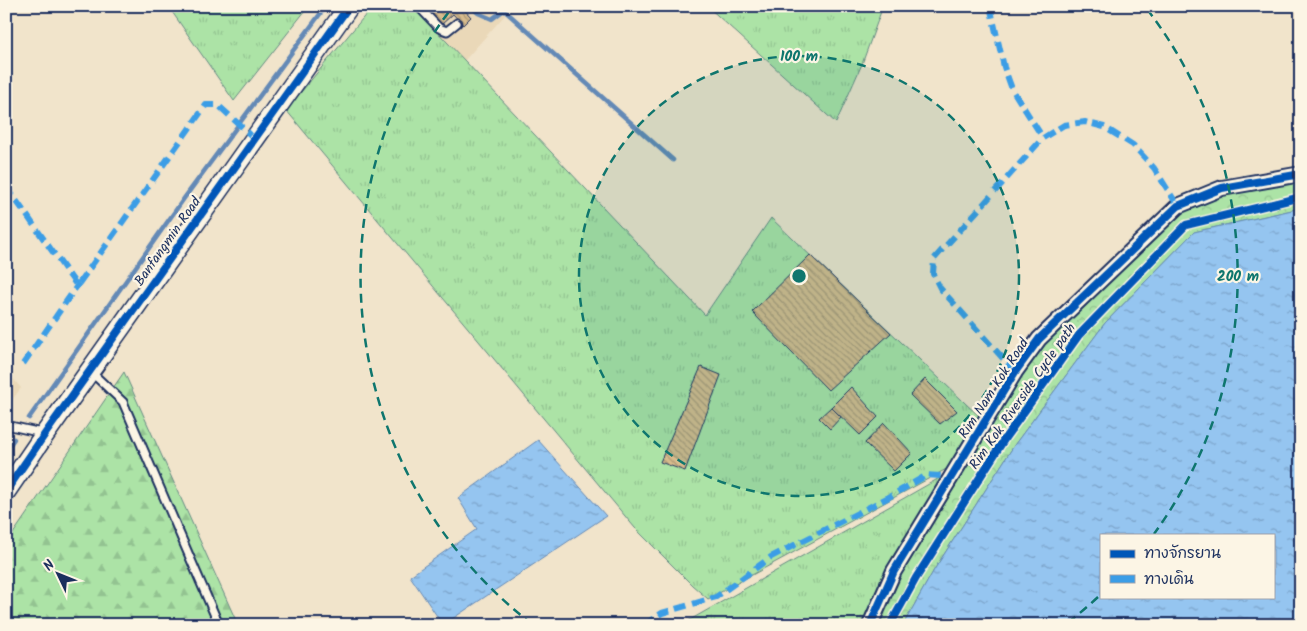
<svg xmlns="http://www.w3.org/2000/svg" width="1307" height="631" font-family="Kalam,'Playpen Sans Thai',sans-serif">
<defs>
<pattern id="grass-tufts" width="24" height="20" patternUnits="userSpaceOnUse" patternTransform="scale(1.25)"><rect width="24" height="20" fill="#ace3a6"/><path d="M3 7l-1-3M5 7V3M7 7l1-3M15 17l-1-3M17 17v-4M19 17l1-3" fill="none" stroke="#93c391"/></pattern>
<pattern id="forest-firs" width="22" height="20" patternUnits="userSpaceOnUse" patternTransform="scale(1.25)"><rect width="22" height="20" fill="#ace3a6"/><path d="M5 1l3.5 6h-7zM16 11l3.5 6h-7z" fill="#93c391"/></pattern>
<pattern id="park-crowns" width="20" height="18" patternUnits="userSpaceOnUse" patternTransform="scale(1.25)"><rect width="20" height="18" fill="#ace3a6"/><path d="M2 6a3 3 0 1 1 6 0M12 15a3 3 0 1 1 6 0" fill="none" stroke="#93c391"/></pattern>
<pattern id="water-ripples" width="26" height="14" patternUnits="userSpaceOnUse" patternTransform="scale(1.25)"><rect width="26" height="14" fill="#95c5f0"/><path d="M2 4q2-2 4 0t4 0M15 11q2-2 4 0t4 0" fill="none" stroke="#79a0c6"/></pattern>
<pattern id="building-back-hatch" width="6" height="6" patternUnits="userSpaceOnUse" patternTransform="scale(1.25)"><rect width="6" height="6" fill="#d8bc8d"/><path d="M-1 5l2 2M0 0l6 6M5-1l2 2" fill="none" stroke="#ae9976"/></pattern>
</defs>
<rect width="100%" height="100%" fill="#f1e4cb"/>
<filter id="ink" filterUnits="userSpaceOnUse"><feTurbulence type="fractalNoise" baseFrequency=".02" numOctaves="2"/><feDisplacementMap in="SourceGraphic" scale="10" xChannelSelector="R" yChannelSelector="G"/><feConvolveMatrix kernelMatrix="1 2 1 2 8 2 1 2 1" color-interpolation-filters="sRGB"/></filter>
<g filter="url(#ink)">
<g fill="#ead8b8">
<path d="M413,6H513L464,61Z"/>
<path d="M6,370L21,388L6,408Z"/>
</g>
<g fill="url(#grass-tufts)" stroke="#648982">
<path d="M168,6H309L234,101Z"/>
<path d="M373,6H413L705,315L771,218L985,422L961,461L708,599L692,585L635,528L286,110Z"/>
<path d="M707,6H883L862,64L836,123Z"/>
<path d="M957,468L870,625H681Z"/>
</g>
<path fill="url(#forest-firs)" stroke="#648982" d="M124,372L238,625H6V544Z"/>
<path fill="url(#park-crowns)" stroke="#648982" d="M1301,174V208L1194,232L1105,323L1015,444L934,570L903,625H869L1039,339L1178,206Z"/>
<g fill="url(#water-ripples)" stroke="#6489b6" fill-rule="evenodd">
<path d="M1301,208V625H903L934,570L1015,444L1105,323L1194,232ZM1101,535H1273V597H1101Z"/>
<path d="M538,440L606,516L443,625L410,576L477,529L458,498Z"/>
</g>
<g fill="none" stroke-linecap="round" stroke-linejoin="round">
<g stroke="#6489b6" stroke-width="4.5">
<path d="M471,6L478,13L492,19L504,10L673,160"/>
<path d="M29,418L185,197L326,6"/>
<path d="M6,450L14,439"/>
</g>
</g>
<g fill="url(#building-back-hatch)" stroke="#1b2f5e">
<path d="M423,6H461L471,17L463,25L453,14L441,25Z"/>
<path d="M810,255L891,333L828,390L752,312Z"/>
<path d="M701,367L721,375L685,471L660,462Z"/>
<path d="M925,379L957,411L940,424L910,395Z"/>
<path d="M851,387L878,417L860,435L831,407Z"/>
<path d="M831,407L841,417L830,429L819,418Z"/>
<path d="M884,423L912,453L894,471L865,443Z"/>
</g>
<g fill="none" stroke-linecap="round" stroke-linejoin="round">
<g stroke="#1b2f5e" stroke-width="11">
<g id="lane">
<path d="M418,6L439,28L447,31L457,23"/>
<path d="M91,372L123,402L219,625"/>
<path d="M6,425L42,433"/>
</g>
</g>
<g stroke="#1b2f5e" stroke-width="18">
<path id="street" d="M870,625L894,571L1015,372L1039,339L1178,206L1222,188L1301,174"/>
</g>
<g stroke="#1b2f5e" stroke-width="22">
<path id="secondary" d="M6,491L45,434L349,6"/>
</g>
<use href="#lane" stroke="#fcf5e5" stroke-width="7"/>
<use href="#street" stroke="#fcf5e5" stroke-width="14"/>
<use href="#secondary" stroke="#fcf5e5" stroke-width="19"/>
<g stroke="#3b9de6" stroke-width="6" stroke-dasharray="12 6" stroke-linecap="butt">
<path d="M990,6L1004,67L1012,89L1043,138L1064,125L1085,122L1104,127L1133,145L1154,168L1178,206"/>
<path d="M6,186L77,286L206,105H218L255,139"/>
<path d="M23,364L79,283"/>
<path d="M1015,372L940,288L933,274L934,259L1043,138"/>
<path d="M644,625L662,613L716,597L771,557L889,497L927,475L952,477"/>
</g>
<g stroke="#fcf5e5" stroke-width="11">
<g id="cycleway">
<path d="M6,491L45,434L349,6"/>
<path d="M870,625L894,571L1015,372L1039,339L1178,206L1222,188L1301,174"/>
<path d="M890,625L916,578L1005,438L1079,335L1186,225L1301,197"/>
</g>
</g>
<use href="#cycleway" stroke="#0057b8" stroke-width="8"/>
</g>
</g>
<circle cx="799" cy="276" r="220" fill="#0f766e" fill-opacity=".12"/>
<g fill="none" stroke="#0f766e" stroke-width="2.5" stroke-dasharray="9 6">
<circle cx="799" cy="276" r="220"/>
<path d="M1098 597A439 439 0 0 1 1066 624M532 624A439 439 0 0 1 451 9M1147 9A439 439 0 0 1 1154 534"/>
</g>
<g text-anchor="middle" stroke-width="4.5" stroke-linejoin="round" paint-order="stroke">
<g font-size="14" fill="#1b2f5e" stroke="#fcf5e5">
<text transform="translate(167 241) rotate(-55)" y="5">Banfangmin Road</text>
<text transform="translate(993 388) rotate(-57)" y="5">Rim Nam Kok Road</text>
<text transform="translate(1022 396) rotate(-55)" y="5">Rim Kok Riverside Cycle path</text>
</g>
</g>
<circle cx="799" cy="276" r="8" fill="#0f766e" stroke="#fcf5e5" stroke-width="2.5"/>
<g font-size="15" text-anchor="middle" font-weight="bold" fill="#0f766e" stroke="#fcf5e5" stroke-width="4.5" stroke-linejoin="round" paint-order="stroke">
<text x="799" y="61">100 m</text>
<text x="1238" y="281">200 m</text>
</g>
<rect width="1307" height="631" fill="none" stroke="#fcf5e5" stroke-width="25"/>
<rect x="12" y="12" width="1282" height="606" fill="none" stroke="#1b2f5e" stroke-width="2" filter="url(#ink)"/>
<rect x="1100" y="534" width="175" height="65" fill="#fcf5e5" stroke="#a2a6af"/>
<rect x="1110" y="550" width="25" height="8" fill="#0057b8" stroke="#a2a6af"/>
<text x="1144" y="558" font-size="15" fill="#1b2f5e">ทางจักรยาน</text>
<rect x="1110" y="575" width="25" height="8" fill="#3b9de6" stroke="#a2a6af"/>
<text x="1144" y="584" font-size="15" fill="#1b2f5e">ทางเดิน</text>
<g transform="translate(58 574) rotate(313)" stroke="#fcf5e5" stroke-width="4" paint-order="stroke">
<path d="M0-4L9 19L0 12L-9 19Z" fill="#1b2f5e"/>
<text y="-8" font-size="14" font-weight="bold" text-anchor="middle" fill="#1b2f5e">N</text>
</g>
</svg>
